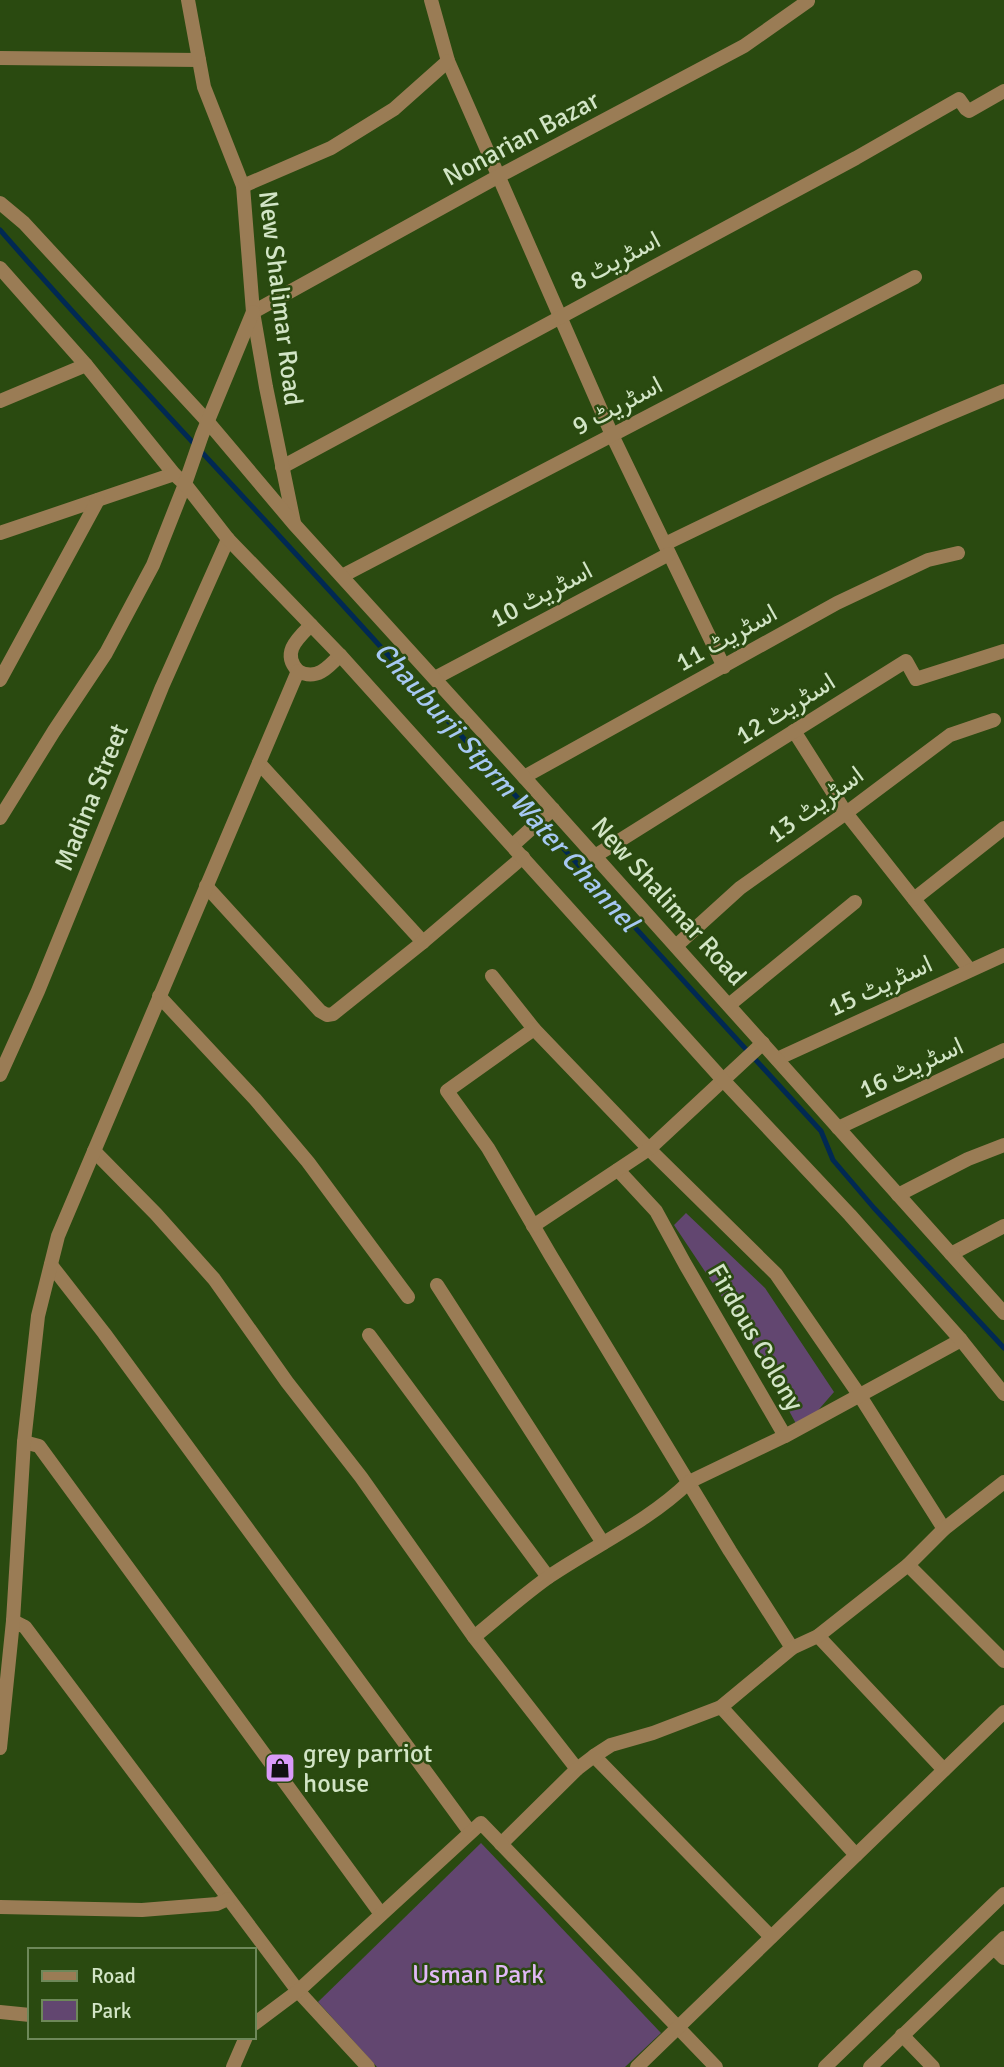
<svg xmlns="http://www.w3.org/2000/svg" width="1004" height="2067" font-family="Signika,Vazirmatn,sans-serif">
<rect width="100%" height="100%" fill="#2a4a10"/>
<g fill="#624670">
<path d="M686,1213L765,1288L834,1392L800,1431L750,1339L674,1225Z"/>
<path d="M481,1843L661,2033L625,2067H377L318,2002Z"/>
</g>
<g fill="none" stroke-linecap="round" stroke-linejoin="round">
<path stroke="#012953" stroke-width="5" d="M0,230C103,348 212,462 318,578C486,762 652,948 821,1131L833,1160L874,1208L1004,1348"/>
<g stroke="#9a7c55" stroke-width="14">
<path d="M431,0L448,61L612,435L724,667"/>
<path d="M0,58L199,60"/>
<path d="M243,186L331,148L394,109L448,61"/>
<path d="M0,268L86,365L174,474L185,484L153,565L106,653L54,731L0,818"/>
<path d="M253,312L499,176L744,46L808,1"/>
<path d="M0,401L86,365"/>
<path d="M282,467L856,158L959,99L966,109L969,111L1004,91"/>
<path d="M0,533L174,474"/>
<path d="M665,544C778,489 888,439 1004,391"/>
<path d="M342,576L915,277"/>
<path d="M298,671C281,653 297,639 311,625"/>
<path d="M435,678L669,554"/>
<path d="M0,680L98,500"/>
<path d="M794,731L846,813L970,970"/>
<path d="M259,763L423,942"/>
<path d="M524,777L837,603L928,560L958,553"/>
<path d="M513,845L553,809"/>
<path d="M595,856L906,661L916,679L1004,651"/>
<path d="M206,886L320,1011L327,1015L333,1014L423,942L523,857"/>
<path d="M914,899L1004,828"/>
<path d="M676,946L740,888L846,813L950,735L994,720"/>
<path d="M492,976L534,1029L649,1149L776,1274L860,1396L944,1529"/>
<path d="M159,996L255,1099L308,1162L408,1297"/>
<path d="M729,1005L855,902"/>
<path d="M534,1029L447,1091L488,1148L551,1256L730,1551L792,1648"/>
<path d="M777,1059L1004,955"/>
<path d="M0,1075L38,991L162,687L228,539"/>
<path d="M838,1128L1004,1050"/>
<path d="M94,1151L156,1214L214,1279L287,1382L361,1477L474,1637L577,1769"/>
<path d="M618,1170L656,1211L685,1264L785,1436"/>
<path d="M898,1195L968,1159L1004,1145"/>
<path d="M533,1226L649,1149L763,1043"/>
<path d="M951,1254L1004,1226"/>
<path d="M51,1265L104,1333L470,1832"/>
<path d="M437,1285L603,1543"/>
<path d="M369,1335L548,1577"/>
<path d="M24,1442L39,1446L381,1914"/>
<path d="M908,1565L1004,1661"/>
<path d="M13,1621L25,1627L298,1991L368,2067"/>
<path d="M818,1636L944,1770"/>
<path d="M474,1637C499,1617 524,1594 550,1576C596,1545 649,1521 689,1482L785,1436L961,1340"/>
<path d="M721,1707L856,1855"/>
<path d="M0,1748L13,1621L24,1442L38,1316L58,1236L298,671C316,681 328,668 340,655"/>
<path d="M594,1756L771,1937"/>
<path d="M501,1844L577,1769L594,1756L611,1745L653,1733L721,1707L792,1648L818,1636L908,1565L944,1529L1004,1482"/>
<path d="M0,1907L142,1910L217,1904L228,1899"/>
<path d="M994,1948L1004,1958"/>
<path d="M0,2012L30,2015"/>
<path d="M254,2024L298,1991L481,1823L716,2067"/>
<path d="M902,2035L933,2067"/>
<path d="M233,2067L246,2037"/>
<path d="M637,2067L1004,1712"/>
</g>
<g stroke="#9a7c55" stroke-width="14">
<path d="M188,0L204,87L243,186L253,312L266,387L294,523"/>
<path d="M0,203L24,223L208,422L294,524L524,777L1004,1313"/>
<path d="M253,312L202,435L185,484L228,539L340,655L723,1080L850,1215L961,1340L1004,1394"/>
<path d="M825,2067L1004,1894"/>
<path d="M870,2067L1004,1938"/>
</g>
</g>
<defs>
<g id="shop-square" transform="scale(1.575)"><rect x="-9" y="-9" width="18" height="18" rx="4" fill="#d99af8" stroke="#2a4a10"/><path d="M-5-2.5h2.3a2.7 3.5 0 0 1 5.4 0H5L5.5 6h-11ZM-1.5-2.5h3a1.5 2.3 0 0 0-3 0Z" fill="#111"/></g>
</defs>
<g fill-rule="evenodd">
<use href="#shop-square" x="280" y="1768"/>
</g>
<g text-anchor="middle" stroke-width="5" stroke-linejoin="round" paint-order="stroke">
<g font-size="26" fill="#d2e5c6" stroke="#2a4a10">
<text transform="translate(521 138) rotate(-28)" y="9">Nonarian Bazar</text>
<text transform="translate(615 260) rotate(-28)" y="9">اسٹریٹ 8</text>
<text transform="translate(281 298) rotate(83)" y="9">New Shalimar Road</text>
<text transform="translate(617 405) rotate(-28)" y="9">اسٹریٹ 9</text>
<text transform="translate(541 594) rotate(-28)" y="9">اسٹریٹ 10</text>
<text transform="translate(726 637) rotate(-29)" y="9">اسٹریٹ 11</text>
<text transform="translate(785 708) rotate(-32)" y="9">اسٹریٹ 12</text>
<text transform="translate(91 797) rotate(-68)" y="9">Madina Street</text>
<text transform="translate(815 804) rotate(-36)" y="9">اسٹریٹ 13</text>
<text transform="translate(669 901) rotate(48)" y="9">New Shalimar Road</text>
<text transform="translate(880 985) rotate(-25)" y="9">اسٹریٹ 15</text>
<text transform="translate(911 1067) rotate(-25)" y="9">اسٹریٹ 16</text>
<text transform="translate(756 1337) rotate(60)" y="9">Firdous Colony</text>
</g>
<g font-size="26" fill="#d2e5c6" stroke="#2a4a10" text-anchor="start">
<text x="303" y="1762">grey parriot<tspan x="303" dy="30">house</tspan></text>
</g>
<g font-size="26" fill="#e1b9f6" stroke="#2a4a10">
<text x="478" y="1983">Usman Park</text>
</g>
<g font-size="28" font-style="italic" fill="#a6c8f3" stroke="#2a4a10">
<text transform="translate(507 786) rotate(48)" y="10">Chauburji Stprm Water Channel</text>
</g>
</g>
<rect x="28" y="1948" width="228" height="91" fill="#2a4a10" stroke="#6d8859" stroke-width="2"/>
<rect x="42" y="1971" width="35" height="10" fill="#9a7c55" stroke="#6d8859" stroke-width="2"/>
<text x="91" y="1983" font-size="21" fill="#d2e5c6">Road</text>
<rect x="42" y="2000" width="35" height="21" fill="#624670" stroke="#6d8859" stroke-width="2"/>
<text x="91" y="2018" font-size="21" fill="#d2e5c6">Park</text>
</svg>
